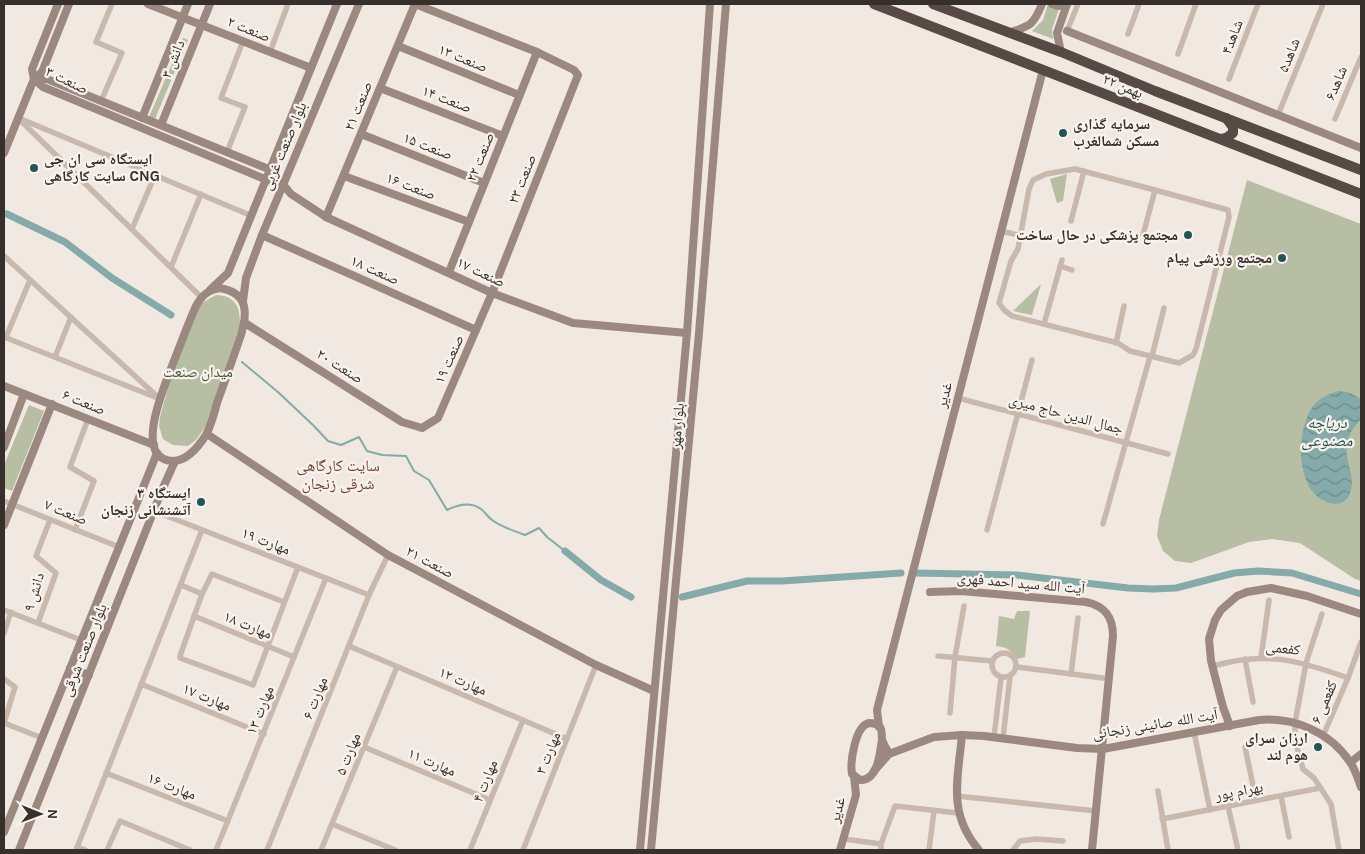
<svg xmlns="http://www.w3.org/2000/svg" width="1365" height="854" font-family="Karla,'Noto Naskh Arabic',sans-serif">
<defs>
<pattern id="water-waves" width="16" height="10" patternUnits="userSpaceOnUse" patternTransform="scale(1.25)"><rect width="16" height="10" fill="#84aaa9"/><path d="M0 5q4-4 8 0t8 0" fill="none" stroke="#6d8b8a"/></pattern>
</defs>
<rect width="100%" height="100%" fill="#f1e8e1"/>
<g fill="#b7bea3">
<path d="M1048,4L1059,9L1052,29L1053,39L1032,31L1043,20Z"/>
<path d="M183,38L188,40L155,119L149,117Z"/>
<path d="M1067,174L1063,201L1057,203L1050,179Z"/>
<path d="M1247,180L1361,224V581L1355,579L1300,543L1272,539L1249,542L1191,563L1175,561L1163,551L1157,536L1159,520Z"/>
<path d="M1041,284L1032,315L1013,311Z"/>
<path d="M216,295C236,296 240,307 240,325L206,426L196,440L188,446L173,445L163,439L159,426L160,417L171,376L200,304Z"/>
<path d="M29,405L44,411L12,491L4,488V465Z"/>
<path d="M1017,611H1030L1025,657L1017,659C1011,650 1007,647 996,646L999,616L1014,619Z"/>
</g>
<path fill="url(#water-waves)" d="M1339,391L1350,393L1361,399C1361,404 1363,413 1361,418C1361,419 1358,422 1357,424C1352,429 1348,437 1347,444C1344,460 1355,475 1351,490C1346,512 1322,504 1312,491C1296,469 1298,424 1315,404C1322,396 1330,394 1339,391Z"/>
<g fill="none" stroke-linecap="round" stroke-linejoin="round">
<path stroke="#84aaa9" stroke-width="2" d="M242,362L279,393L314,426L328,441L341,445L359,437L367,451L382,455L406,456L414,471L429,480L447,510C457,505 470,501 481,509C485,512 488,517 492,520C501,527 515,531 525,535L539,528L547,537L565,551"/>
<g stroke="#84aaa9" stroke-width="7">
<path d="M7,214L65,242L112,278L171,315"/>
<path d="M565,551L601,580L631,597"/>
<path d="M915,573L1017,575L1128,588L1153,589L1176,588L1234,573L1258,571L1292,573L1361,594"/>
<path d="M682,597L747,581H782L901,573"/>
</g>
<g stroke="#c8b8ae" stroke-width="5.5">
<path d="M1067,31L1078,4"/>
<path d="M1128,34L1139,4"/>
<path d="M270,52L288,4"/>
<path d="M1178,54L1196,4"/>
<path d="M1229,79L1258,4"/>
<path d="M101,101L122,53L96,42L112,4"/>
<path d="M1278,115L1323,4"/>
<path d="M18,118L201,297"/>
<path d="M21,119L252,216"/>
<path d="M1335,119L1361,57"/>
<path d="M227,152L245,107L221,98L243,41"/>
<path d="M1071,221L1084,171"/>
<path d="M132,229L155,175"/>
<path d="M1001,231L1022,236"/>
<path d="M1143,235L1155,190L1075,169L1046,174L1033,180L1029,189L1018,249L1011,261L999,303L1004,310L1012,316L1118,343L1130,351L1179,363L1193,355L1196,349L1229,217L1228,210L1155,190"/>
<path d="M4,256L160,399"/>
<path d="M1060,266L1072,270"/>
<path d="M171,267L201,194"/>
<path d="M1044,324L1062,260"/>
<path d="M4,337L155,397"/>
<path d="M6,337L30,280"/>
<path d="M1116,343L1124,306"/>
<path d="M1152,356L1164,308"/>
<path d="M55,357L71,317"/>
<path d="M958,398L1168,454"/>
<path d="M4,501L119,547"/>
<path d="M154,511L369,595"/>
<path d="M1103,524L1149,360"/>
<path d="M75,530L94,481L70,467L88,419"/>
<path d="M987,530L1032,360"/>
<path d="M181,585L202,594"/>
<path d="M284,602L212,574L202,594L180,656V658L253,685L298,567"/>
<path d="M4,610L81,640"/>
<path d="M1322,614L1306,663L1295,723V740L1303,769L1314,778L1331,804L1339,850"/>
<path d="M194,616L294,657"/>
<path d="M38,623L56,573L36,556L50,520"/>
<path d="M4,633L11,612"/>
<path d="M349,646L567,739"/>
<circle cx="1004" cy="665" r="12"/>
<path d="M938,656L992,661"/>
<path d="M1261,658L1269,600"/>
<path d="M1245,659L1253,702"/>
<path d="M1213,666C1266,651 1298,660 1348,678"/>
<path d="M1017,667L1103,678"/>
<path d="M1071,674L1078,618"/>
<path d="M4,679L15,687L4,723"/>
<path d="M141,684L264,734"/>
<path d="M950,713L955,657L964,606"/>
<path d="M4,723L42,738"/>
<path d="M1194,732L1210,810"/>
<path d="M1323,736L1348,678L1361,642"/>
<path d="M994,737L1001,678"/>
<path d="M1003,738L1010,677"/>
<path d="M364,747L490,800"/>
<path d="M1245,747L1256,800"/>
<path d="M106,773L228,821"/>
<path d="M1158,791L1168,850"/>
<path d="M957,796L1096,811"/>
<path d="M1281,796L1289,837"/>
<path d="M1228,806L1238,850"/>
<path d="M1162,819L1320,788"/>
<path d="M332,824L395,850"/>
<path d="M844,839L881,844V850"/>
<path d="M881,844L895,806L958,813"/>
<path d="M77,847L85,850"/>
<path d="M76,850L202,530"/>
<path d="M107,850L120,821L190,850"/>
<path d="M216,850L326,578"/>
<path d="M267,850L369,595L388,555"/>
<path d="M321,850L397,667"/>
<path d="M470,850L523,720"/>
<path d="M523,850L596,665"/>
<path d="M929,850L934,811"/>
<path d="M1013,850L1020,841L1036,839L1063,841"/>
</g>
<g stroke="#9b8880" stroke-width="8">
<path d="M148,4L311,68"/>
<path d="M1052,4L1058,6L1067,4"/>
<path d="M1067,31L1361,148"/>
<path d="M1008,33C1030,26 1033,26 1042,4"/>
<path d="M398,46L519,95"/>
<path d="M1061,52L1057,33L1067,4"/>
<path d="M34,79H47L271,170L291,194L326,217L492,293L573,323L687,333"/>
<path d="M34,79L43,87L267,180L282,184"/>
<path d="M34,79L32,69L58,4"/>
<path d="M380,88L503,136"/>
<path d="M142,118L188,4"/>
<path d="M161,125L210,4"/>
<path d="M361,134L484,183"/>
<path d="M4,153L34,79L42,72L69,4"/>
<path d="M344,176L469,222"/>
<path d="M326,217L415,4"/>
<path d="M262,235L476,330"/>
<path d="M449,272L537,52"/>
<path d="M220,288C248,293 248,312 241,335C233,358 225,381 217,403C214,414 211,426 206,435C199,446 188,460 174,461C131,461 165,385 172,366C180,346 187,326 196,306C202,295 208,290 220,288Z"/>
<path d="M210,290L228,273L337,4"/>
<path d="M243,301L246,278L262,235L359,4"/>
<path d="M245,323L402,422L422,428L438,418L492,293L578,75L574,70L537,52L415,4"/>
<path d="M4,386L154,445"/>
<path d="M207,434L388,555L596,665L654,691"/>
<path d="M4,447L24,394"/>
<path d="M4,525L52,404"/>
<path d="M930,592L961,591L1086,602C1105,606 1113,617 1113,636L1092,850"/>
<path d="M70,668L89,675"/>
<path d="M1230,726L1223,707L1211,661L1209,639L1215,620L1221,610L1237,596L1247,592L1271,588L1307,596L1361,614"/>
<path d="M879,727L877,710L1043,70"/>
<path d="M962,735C958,779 947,813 979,850"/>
<path d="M882,739C880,753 878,781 860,780L852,774C850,762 855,726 869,723C873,723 877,724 880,727C883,731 881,734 882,739C883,744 887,749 889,754"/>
<path d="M1351,762L1361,754"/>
<path d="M874,771L889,754L934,737L962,735L984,736L1077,748L1103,749L1259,720C1294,717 1330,732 1350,762C1355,769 1358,779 1361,787"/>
<path d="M4,832L157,453"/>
<path d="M19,850L162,490L175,461"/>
<path d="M640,850L687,333L710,4"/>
<path d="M651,850L699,333L726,4"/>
<path d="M840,850L856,795L854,776"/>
</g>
<g stroke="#574944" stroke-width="10">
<path d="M874,4L1361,194"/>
<path d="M933,4L1061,52L1155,91L1361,170"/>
<path d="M1221,139L1226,138L1233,133V127L1226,118"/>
</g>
</g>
<g fill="#265454" stroke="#f9f3ed" stroke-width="2">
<circle cx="1063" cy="133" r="5"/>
<circle cx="34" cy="168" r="5"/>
<circle cx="1188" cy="235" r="5"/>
<circle cx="1282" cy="258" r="5"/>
<circle cx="201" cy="502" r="5"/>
<circle cx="1318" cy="747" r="5"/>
</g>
<g text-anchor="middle" stroke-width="4.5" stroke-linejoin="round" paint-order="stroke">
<g font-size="15" fill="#372f2c" stroke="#f9f3ed">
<text transform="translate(249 29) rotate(22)" y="5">صنعت ۲</text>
<text transform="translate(1232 37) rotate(-69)" y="5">شاهد۴</text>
<text transform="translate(1289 55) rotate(-68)" y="5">شاهد۵</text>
<text transform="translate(463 58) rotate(22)" y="5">صنعت ۱۳</text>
<text transform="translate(173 59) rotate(-68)" y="5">دانش ۳</text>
<text transform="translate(67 80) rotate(26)" y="5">صنعت ۳</text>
<text transform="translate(1336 83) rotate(-67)" y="5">شاهد۶</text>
<text transform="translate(1123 86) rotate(22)" y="5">۲۲ بهمن</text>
<text transform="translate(447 99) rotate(21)" y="5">صنعت ۱۴</text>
<text transform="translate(358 106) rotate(-68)" y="5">صنعت ۲۱</text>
<text transform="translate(284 146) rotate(-67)" y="5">بلوار صنعت غربی</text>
<text transform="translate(428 146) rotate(21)" y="5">صنعت ۱۵</text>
<text transform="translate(480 157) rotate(-68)" y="5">صنعت ۲۲</text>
<text transform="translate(522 179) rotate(-68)" y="5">صنعت ۲۳</text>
<text transform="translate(411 186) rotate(21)" y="5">صنعت ۱۶</text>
<text transform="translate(375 270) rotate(24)" y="5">صنعت ۱۸</text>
<text transform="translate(481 272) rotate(25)" y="5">صنعت ۱۷</text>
<text transform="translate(449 359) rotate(-66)" y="5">صنعت ۱۹</text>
<text transform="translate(340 366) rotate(32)" y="5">صنعت ۲۰</text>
<text transform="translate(944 395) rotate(-75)" y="5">غدیر</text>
<text transform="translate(84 402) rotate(22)" y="5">صنعت ۶</text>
<text transform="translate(1066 414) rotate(15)" y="5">جمال الدین حاج میری</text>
<text transform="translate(677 426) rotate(-85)" y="5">بلوار مهر</text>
<text transform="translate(66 512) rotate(22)" y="5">صنعت ۷</text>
<text transform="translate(266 541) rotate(21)" y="5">مهارت ۱۹</text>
<text transform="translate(430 562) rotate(28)" y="5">صنعت ۲۱</text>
<text transform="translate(1021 583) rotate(5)" y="5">آیت الله سید احمد فهری</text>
<text transform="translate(34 592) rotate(-74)" y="5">دانش ۹</text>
<text transform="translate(248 625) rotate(22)" y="5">مهارت ۱۸</text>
<text transform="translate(1283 648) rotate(6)" y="5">کفعمی</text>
<text transform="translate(84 650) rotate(-68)" y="5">بلوار صنعت شرقی</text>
<text transform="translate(463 681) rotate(23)" y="5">مهارت ۱۲</text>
<text transform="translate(207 697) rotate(22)" y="5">مهارت ۱۷</text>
<text transform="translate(315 698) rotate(-68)" y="5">مهارت ۶</text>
<text transform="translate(1324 702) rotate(-67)" y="5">کفعمی ۶</text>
<text transform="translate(260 710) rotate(-68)" y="5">مهارت ۱۳</text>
<text transform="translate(1155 724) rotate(-9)" y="5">آیت الله صائینی زنجانی</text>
<text transform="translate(548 753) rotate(-68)" y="5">مهارت ۳</text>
<text transform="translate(348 754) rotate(-68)" y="5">مهارت ۵</text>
<text transform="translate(432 762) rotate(23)" y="5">مهارت ۱۱</text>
<text transform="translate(485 781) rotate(-68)" y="5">مهارت ۴</text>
<text transform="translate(172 786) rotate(21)" y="5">مهارت ۱۶</text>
<text transform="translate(1239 791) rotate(-11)" y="5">بهرام پور</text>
<text transform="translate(837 810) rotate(-75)" y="5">غدیر</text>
</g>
<g font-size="15" font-weight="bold" fill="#372f2c" stroke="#f9f3ed" text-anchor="end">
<text x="1073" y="129" text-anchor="start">سرمایه گذاری<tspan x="1073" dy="17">مسکن شمالغرب</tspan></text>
<text x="44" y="164" text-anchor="start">ایستگاه سی ان جی<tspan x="44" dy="17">سایت کارگاهی CNG</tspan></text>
<text x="1178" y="240">مجتمع پزشکی در حال ساخت</text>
<text x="1272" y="263">مجتمع ورزشی پیام</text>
<text x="191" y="498">ایستگاه ۳<tspan x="191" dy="17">آتشنشانی زنجان</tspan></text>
<text x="1308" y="743">ارزان سرای<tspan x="1308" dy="17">هوم لند</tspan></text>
</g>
<g font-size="15" fill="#495332" stroke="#f9f3ed">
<text x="198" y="377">میدان صنعت</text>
</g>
<g font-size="16" font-style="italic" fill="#265454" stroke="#f9f3ed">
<text x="1327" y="428">دریاچه<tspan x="1327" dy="18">مصنوعی</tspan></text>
</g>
<g font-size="16" fill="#7c3c2e" stroke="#f9f3ed">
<text x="338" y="471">سایت کارگاهی<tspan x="338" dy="18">شرقی زنجان</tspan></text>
</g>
</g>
<rect width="1365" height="854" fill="none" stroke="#372f2c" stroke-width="10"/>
<g transform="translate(40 814) rotate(91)" stroke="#f9f3ed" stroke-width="4" paint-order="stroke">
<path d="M0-4L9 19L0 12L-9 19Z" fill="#372f2c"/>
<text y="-8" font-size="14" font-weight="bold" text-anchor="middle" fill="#372f2c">N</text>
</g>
</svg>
